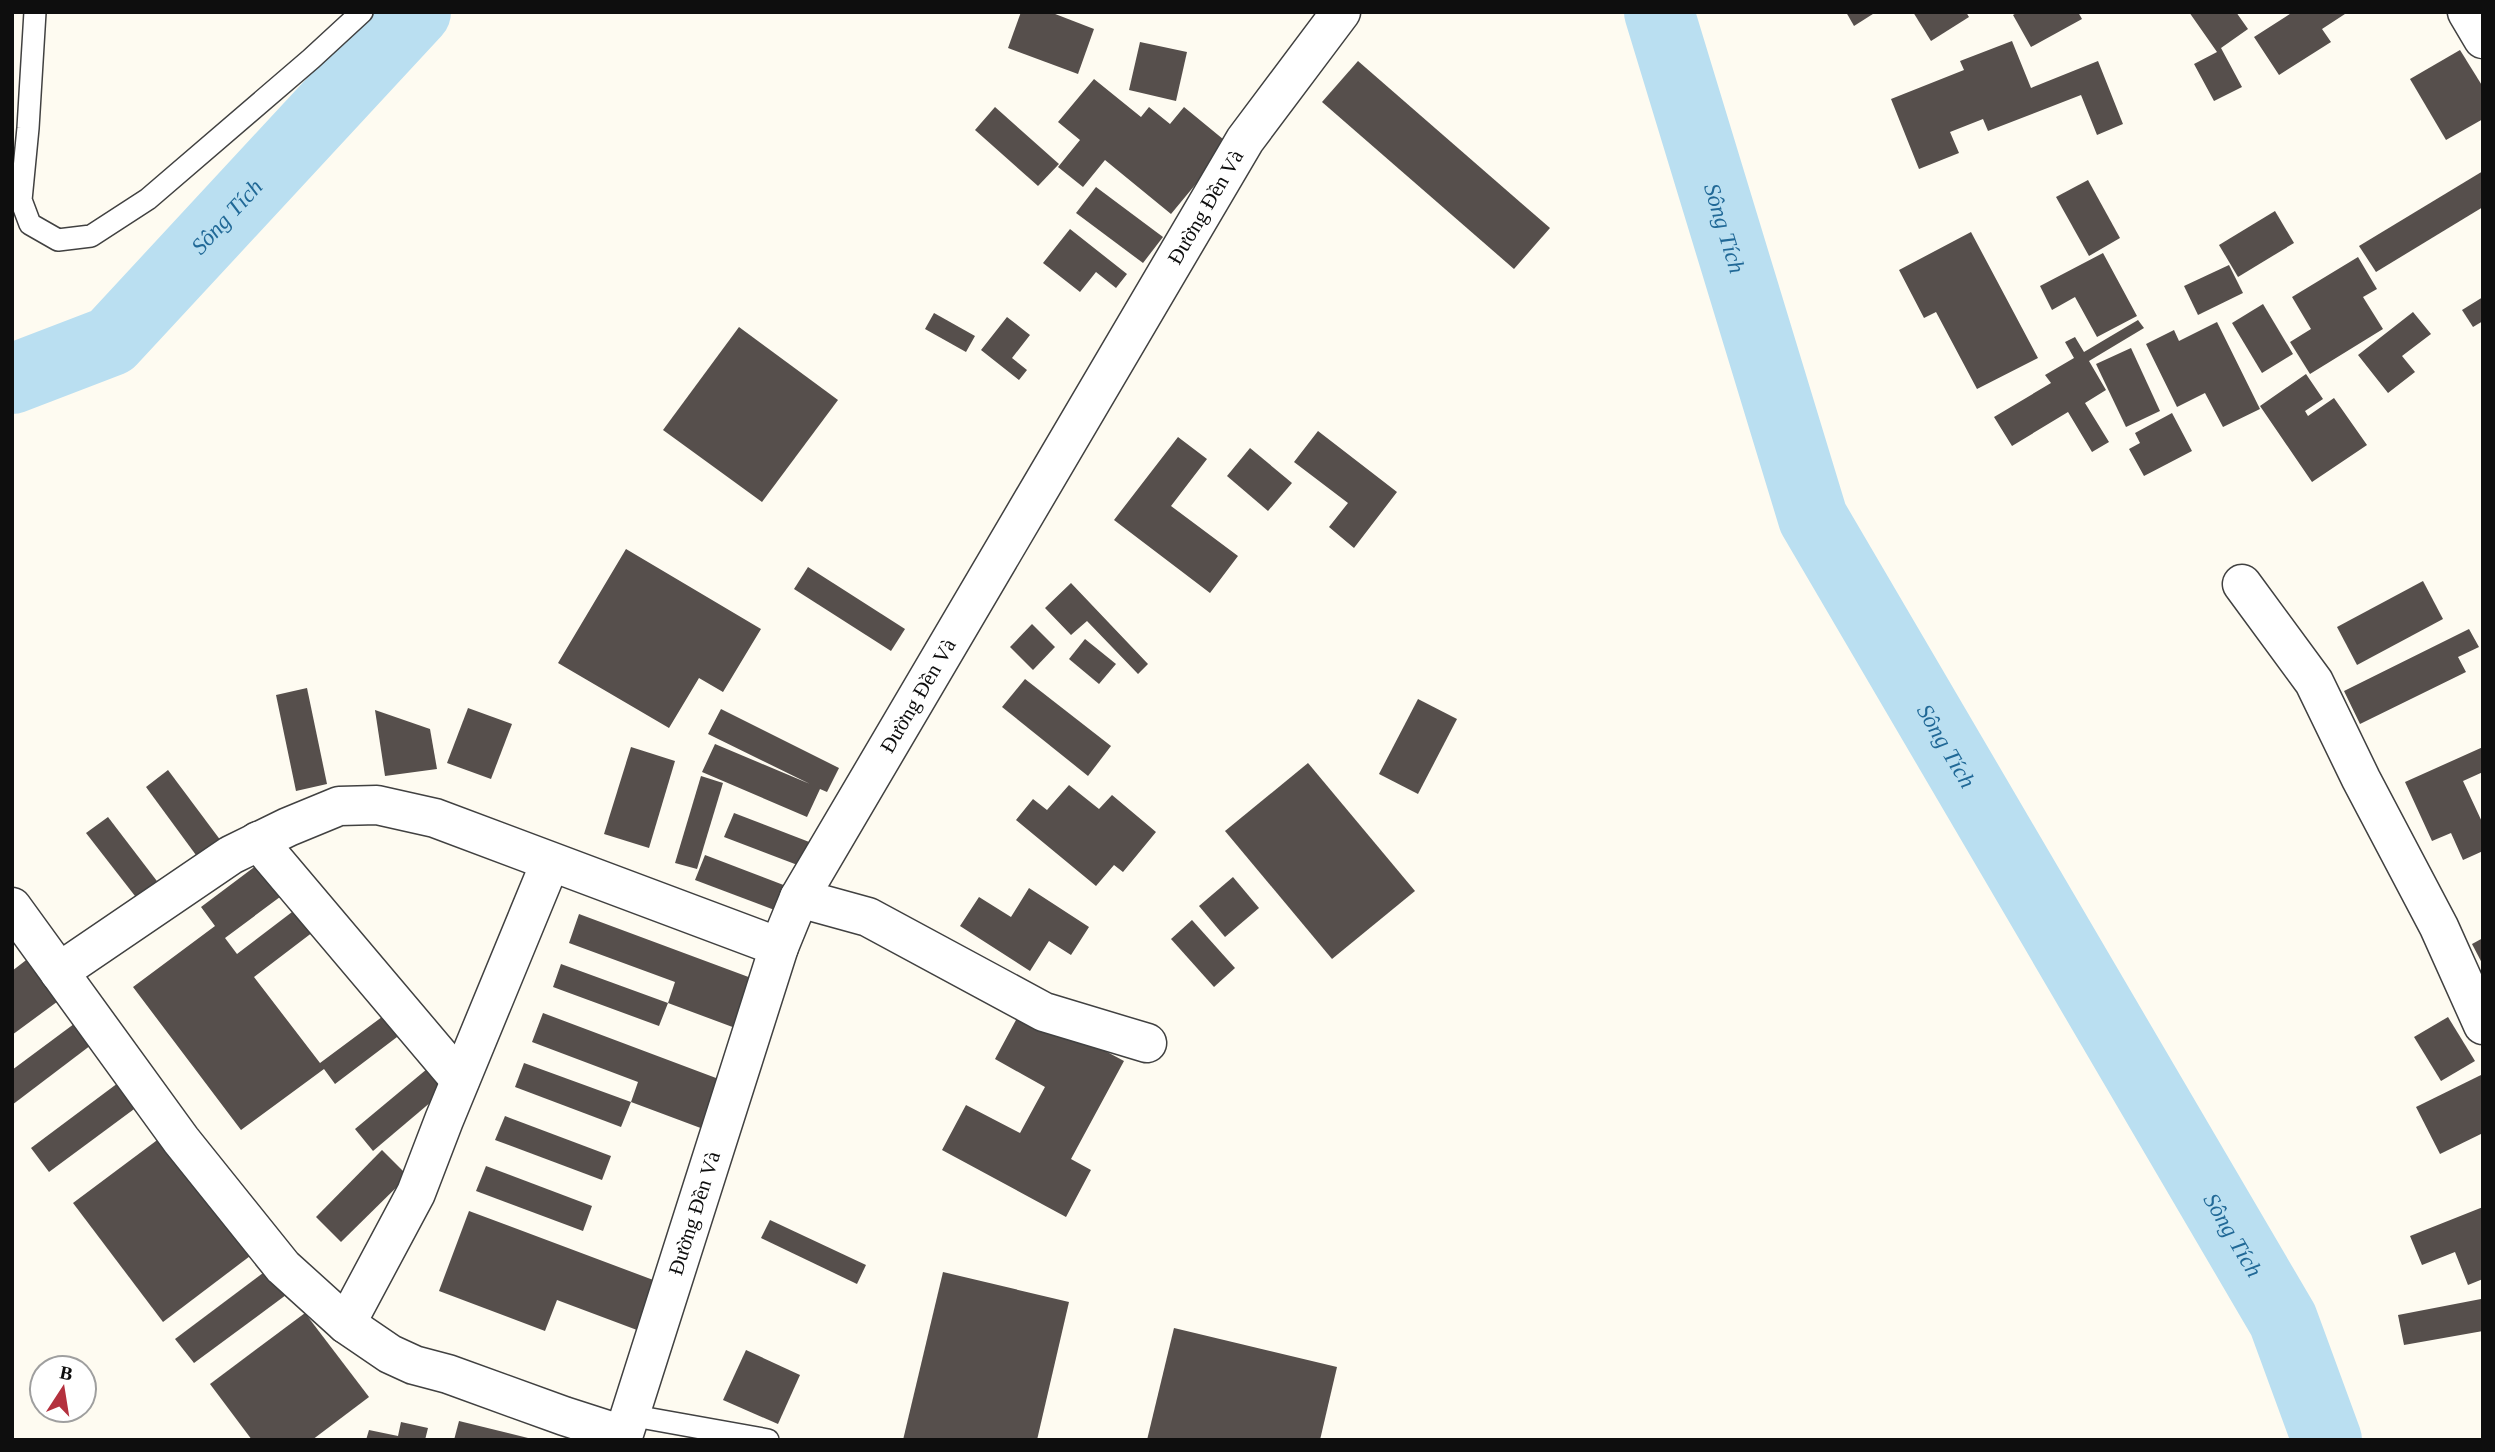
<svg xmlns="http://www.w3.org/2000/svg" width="2495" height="1452" font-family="'Times New Roman',serif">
<rect width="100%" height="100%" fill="#fefbf1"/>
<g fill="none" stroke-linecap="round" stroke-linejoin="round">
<g stroke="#badff1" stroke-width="70">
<path id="s1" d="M1659,12L1813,518L2283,1320L2327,1440"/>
<path id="s2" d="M12,379L111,341L416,12"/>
</g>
</g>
<g fill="#564f4c">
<path d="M1021,12H1050L1094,29L1078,74L1008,48Z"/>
<path d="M1846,12H1876L1854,26Z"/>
<path d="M1913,12H1966L1969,17L1931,41Z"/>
<path d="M2018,12H2078L2082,19L2031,47L2013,15Z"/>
<path d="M2189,12H2236L2248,29L2221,48L2242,87L2214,101L2194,64L2217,52Z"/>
<path d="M2293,12H2348L2322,29L2331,42L2279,75L2254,37Z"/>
<path d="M2012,41L2031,88L2098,61L2123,124L2097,135L2081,95L1988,131L1983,119L1950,132L1959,153L1919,169L1891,99L1964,70L1960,61Z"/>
<path d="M1140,42L1187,52L1176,101L1129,90Z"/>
<path d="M2460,50L2483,87V119L2446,140L2410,79Z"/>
<path d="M1358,61L1550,228L1514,269L1322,102Z"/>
<path d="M1094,79L1141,117L1149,107L1170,124L1184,107L1229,144L1171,214L1105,160L1083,187L1058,167L1080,140L1058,122Z"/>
<path d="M995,107L1059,164L1038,186L975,130Z"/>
<path d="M2483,171V207L2376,272L2359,246Z"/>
<path d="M2088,180L2120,238L2089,256L2056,197Z"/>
<path d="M1096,187L1163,237L1143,263L1076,213Z"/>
<path d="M2275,211L2294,243L2238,277L2219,245Z"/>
<path d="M1070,229L1127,274L1116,288L1096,272L1080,292L1043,263Z"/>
<path d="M1971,232L2038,358L1977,389L1936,312L1924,318L1899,270Z"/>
<path d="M2103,253L2137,316L2097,337L2075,297L2052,310L2040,286Z"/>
<path d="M2358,257L2377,289L2363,297L2383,329L2310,374L2290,342L2311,329L2292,297Z"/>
<path d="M2229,265L2243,293L2198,315L2184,286Z"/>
<path d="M2483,297V321L2473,327L2462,310Z"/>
<path d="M2263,304L2293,354L2262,373L2232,323Z"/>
<path d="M2413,312L2431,334L2402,356L2415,372L2388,393L2358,355Z"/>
<path d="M934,313L975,336L966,352L925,329Z"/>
<path d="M1007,317L1030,335L1012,358L1027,370L1019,380L981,350Z"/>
<path d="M2138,320L2144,328L2089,361L2106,390L2085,403L2109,442L2092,452L2068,412L2012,446L1994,417L2051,383L2045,375L2074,358L2065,342L2075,337L2084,352Z"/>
<path d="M2217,322L2260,409L2223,427L2205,393L2177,407L2146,344L2174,330L2179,341Z"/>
<path d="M739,327L838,400L762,502L663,430Z"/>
<path d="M2131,348L2160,411L2126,427L2096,364Z"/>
<path d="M2306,374L2323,399L2305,411L2308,416L2334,398L2367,445L2312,482L2260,406Z"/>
<path d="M2172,413L2192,451L2144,476L2129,449L2140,443L2135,433Z"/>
<path d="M1318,431L1397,492L1354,548L1329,527L1348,503L1294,462Z"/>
<path d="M1178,437L1207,459L1171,506L1238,556L1210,593L1114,520Z"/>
<path d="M1250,448L1292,483L1268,511L1227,476Z"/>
<path d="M626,549L761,629L723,692L699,678L669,728L558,663Z"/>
<path d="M808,567L905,629L891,651L794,589Z"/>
<path d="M2423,581L2443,619L2357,665L2337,627Z"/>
<path d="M1071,583L1148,664L1138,674L1087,621L1071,635L1045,608Z"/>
<path d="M1032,624L1055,647L1033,670L1010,647Z"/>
<path d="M2469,629L2479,647L2458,657L2466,672L2360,724L2344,691Z"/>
<path d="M1085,639L1116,664L1099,684L1069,659Z"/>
<path d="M1025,679L1111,746L1088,776L1002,707Z"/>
<path d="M307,688L327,784L296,791L276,695Z"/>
<path d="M1418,699L1457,719L1418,794L1379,774Z"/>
<path d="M468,708L512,724L491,779L447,763Z"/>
<path d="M721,709L839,768L827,792L820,789L807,817L702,772L715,744L810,784L708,734Z"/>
<path d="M375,710L430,729L437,769L385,776Z"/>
<path d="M631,747L675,761L649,848L604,834Z"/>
<path d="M2483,747V772L2463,781L2483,824V851L2463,860L2451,833L2432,841L2405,782Z"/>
<path d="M1308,763L1415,891L1332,959L1225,831Z"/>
<path d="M168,770L227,849L204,866L146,787Z"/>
<path d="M701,776L723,783L697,869L675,863Z"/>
<path d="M1069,785L1099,809L1112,795L1156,832L1123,872L1114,865L1096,886L1016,820L1033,799L1047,810Z"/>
<path d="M734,813L817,845L808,869L724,837Z"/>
<path d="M108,817L163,889L142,905L86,833Z"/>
<path d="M705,855L794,889L785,914L695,880Z"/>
<path d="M261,862L284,894L225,938L237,954L296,909L313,932L254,977L320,1063L390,1011L405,1031L335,1084L324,1069L241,1130L133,987L215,926L201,907Z"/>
<path d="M1233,877L1259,908L1225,937L1199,906Z"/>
<path d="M1029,888L1089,927L1071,955L1049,941L1030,971L960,926L979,897L1011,917Z"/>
<path d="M579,914L765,983L746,1032L668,1003L659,1026L553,987L561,964L668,1003L675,982L569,943Z"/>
<path d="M1192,920L1235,968L1214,987L1171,939Z"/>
<path d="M2483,938V965L2472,944Z"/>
<path d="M34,954L65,996L12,1035V971Z"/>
<path d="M1023,1007L1124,1061L1071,1159L1091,1170L1066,1217L942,1150L966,1105L1020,1133L1045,1087L995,1059Z"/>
<path d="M543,1013L732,1084L714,1133L631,1102L638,1082L532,1042Z"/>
<path d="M2448,1017L2475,1061L2441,1081L2414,1037Z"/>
<path d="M82,1018L99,1039L12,1105V1070Z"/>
<path d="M524,1063L631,1102L621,1127L515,1087Z"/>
<path d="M433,1064L451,1085L373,1151L355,1129Z"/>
<path d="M2483,1074V1133L2440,1154L2416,1107Z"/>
<path d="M126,1077L145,1101L49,1172L31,1148Z"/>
<path d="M505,1116L611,1156L602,1180L495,1140Z"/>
<path d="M168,1132L258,1250L163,1322L73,1203Z"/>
<path d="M382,1150L408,1176L341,1242L316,1217Z"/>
<path d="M486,1166L592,1206L583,1231L476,1191Z"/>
<path d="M2483,1207V1279L2468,1285L2455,1252L2422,1265L2410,1236Z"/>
<path d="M469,1211L664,1284L645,1333L557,1300L545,1331L439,1291Z"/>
<path d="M770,1220L866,1265L857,1284L761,1238Z"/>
<path d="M271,1267L290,1292L194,1363L175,1339Z"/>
<path d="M943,1272L1069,1302L1037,1440H903Z"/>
<path d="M2481,1299L2483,1331L2404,1345L2398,1315Z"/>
<path d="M305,1313L369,1397L312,1440H252L210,1384Z"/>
<path d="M1174,1328L1337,1367L1320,1440H1147Z"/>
<path d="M746,1350L800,1375L778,1424L723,1400Z"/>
<path d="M459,1421L532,1439V1440H454Z"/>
<path d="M401,1422L428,1428L425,1440H366L369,1430L398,1436Z"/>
</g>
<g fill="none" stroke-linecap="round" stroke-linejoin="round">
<g stroke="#414141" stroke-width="24">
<g id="service">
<path d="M35,12L28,128L21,200L30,224L58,240L91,236L148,199L311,59L362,12"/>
<path d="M629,1415L768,1440"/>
</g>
</g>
<g stroke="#414141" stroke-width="41">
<g id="minor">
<path d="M2242,584L2314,682L2361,779L2439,927L2483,1025"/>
<path d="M258,841L460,1080"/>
<path d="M799,898L868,917L1044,1012L1147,1043"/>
<path d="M12,907L181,1140L283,1267L346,1324L390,1354L414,1365L448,1374L564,1416L623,1435"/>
<path d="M59,972L231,855L288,827L339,806L377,805L435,818L779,947"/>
<path d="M346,1324L416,1193L444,1120L550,863"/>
<path id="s3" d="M622,1440L779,947L799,898L1245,140L1341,12"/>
</g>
</g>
<g stroke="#414141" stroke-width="41">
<path id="tertiary" d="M2467,12L2483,39"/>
</g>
<use href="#service" stroke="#fff" stroke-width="21"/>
<use href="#minor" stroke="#fff" stroke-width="38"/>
<use href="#tertiary" stroke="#fff" stroke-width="38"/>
</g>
<g text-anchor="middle" stroke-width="7" stroke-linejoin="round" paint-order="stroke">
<g font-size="21" fill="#0e0e0e" stroke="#fff">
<text dy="7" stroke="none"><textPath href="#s3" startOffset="1372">Đường Đền Và</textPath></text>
<text dy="7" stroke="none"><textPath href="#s3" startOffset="805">Đường Đền Và</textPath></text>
<text dy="7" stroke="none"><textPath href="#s3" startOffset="238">Đường Đền Và</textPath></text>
</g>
<g font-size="23" font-style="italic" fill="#216997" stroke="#fff">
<text dy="8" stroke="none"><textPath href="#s2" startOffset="276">Sông Tích</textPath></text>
<text dy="8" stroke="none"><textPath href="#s1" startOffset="226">Sông Tích</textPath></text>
<text dy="8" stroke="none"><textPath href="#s1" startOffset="793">Sông Tích</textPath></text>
<text dy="8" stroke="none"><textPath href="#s1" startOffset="1360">Sông Tích</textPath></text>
</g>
</g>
<rect width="2495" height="1452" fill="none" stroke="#0e0e0e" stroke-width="28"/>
<g transform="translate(63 1389) rotate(12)"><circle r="33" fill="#ffffff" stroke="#9f9f9f" stroke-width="2"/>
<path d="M0-5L12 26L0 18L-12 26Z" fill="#b4313e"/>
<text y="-10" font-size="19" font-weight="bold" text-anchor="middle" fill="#0e0e0e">B</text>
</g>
</svg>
